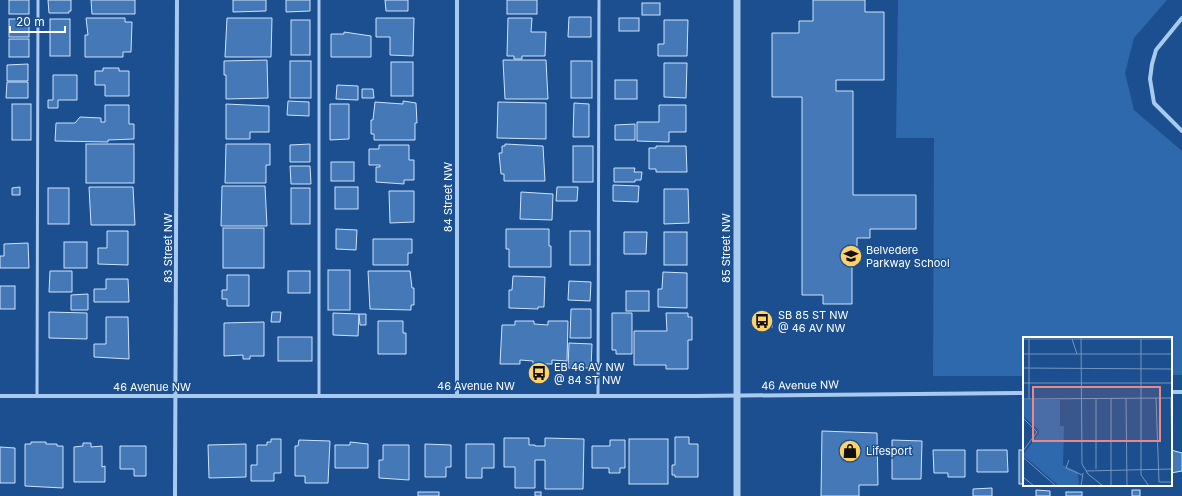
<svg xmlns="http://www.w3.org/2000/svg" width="1182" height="496" font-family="Inter,sans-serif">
<rect width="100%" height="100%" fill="#1b4f8f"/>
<path fill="#2e69ad" d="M898,0H1167L1134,38L1125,73L1134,110L1182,151V375H1171V338H1024V376H933L934,138H896Z"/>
<g fill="#4478b7" stroke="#cfe3fa">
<rect x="9" y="0" width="20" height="14"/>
<path d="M48,0H71V11H69V13H49Z"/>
<path d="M91,0H135V14H92Z"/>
<path d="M233,0H266V11L233,12Z"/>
<path d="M286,0H310V11L286,12Z"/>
<path d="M385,0H408V11H386Z"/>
<rect x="507" y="0" width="30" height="14"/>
<path d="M813,0H865V12H884V80H836V91H853V195H916V229H870V238H857V264H852V304H823V295H802V97H772V33H799V21H813Z"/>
<rect x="642" y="3" width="18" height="12"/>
<path d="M569,17H591V37H568Z"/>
<path d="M86,18H125V22H132L131,52H123V57H85V35H88Z"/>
<path d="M227,18H272L271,57H225Z"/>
<path d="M376,18H414L413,56L390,55V37H376Z"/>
<path d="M508,18H532L531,32H546L545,56H522V59H514V56H507Z"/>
<rect x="619" y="18" width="20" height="13"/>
<rect x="9" y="19" width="20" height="18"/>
<rect x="50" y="19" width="20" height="37"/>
<rect x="291" y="20" width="19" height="35"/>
<path d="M664,20H688L687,56H658V44H664Z"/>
<path d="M344,32L371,36V57H331V34H344Z"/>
<rect x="9" y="39" width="20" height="18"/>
<path d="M267,60L268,98L226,99V75H224V61Z"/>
<path d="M503,60H546L548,99H505Z"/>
<rect x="290" y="61" width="21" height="37"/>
<rect x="571" y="61" width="21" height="37"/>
<rect x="391" y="62" width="22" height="34"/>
<path d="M664,63H687L686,98L664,97Z"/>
<path d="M28,64V81H7V65Z"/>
<path d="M103,68H119V71H129V96H105V85H95V71H103Z"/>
<path d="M53,75H77V100H58V108H48V100H53Z"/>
<rect x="615" y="80" width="22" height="19"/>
<path d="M7,82H28V98H6Z"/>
<path d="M337,85L358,86V100L336,99Z"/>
<path d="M362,89H373L374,98H362Z"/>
<path d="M288,101L309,102V116L287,115Z"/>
<path d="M403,101L416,103L417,123H415V140H374V134H371V120H373L375,102L403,104Z"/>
<path d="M498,102L546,103V139L497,138Z"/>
<path d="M574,103L589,104V137H573Z"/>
<rect x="12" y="104" width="19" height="36"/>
<path d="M226,104L269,106V132H250V139H226Z"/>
<path d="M330,104H349V139L330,140Z"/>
<path d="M105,105H129V124H134V139L108,140V142L55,141L56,123H75L80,117L101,118V122H105Z"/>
<path d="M659,105H686V132H669V142L637,141V122H659Z"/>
<path d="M635,124V140H615V125Z"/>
<rect x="86" y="144" width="48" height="39"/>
<path d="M226,144H270V165H266V183H225Z"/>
<path d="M310,144V162H290V145Z"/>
<path d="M505,144L543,146L545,181H504V174H501L499,153H502V146H505Z"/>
<path d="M379,145H409V160H414V180H404V184L376,182V167H380V165H369V149H379Z"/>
<rect x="573" y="146" width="20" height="36"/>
<path d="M656,146H686L687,172H656V169H649V148H656Z"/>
<rect x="331" y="162" width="23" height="19"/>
<path d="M290,166H310L311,184H291Z"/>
<path d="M614,168H635L634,172H642L641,180H635V182H614Z"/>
<path d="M613,185L639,186L638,202L613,201Z"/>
<path d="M222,186H265L267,226H221Z"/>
<path d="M20,187V195H12V188Z"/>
<path d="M89,187H133L135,225H91Z"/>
<rect x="335" y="187" width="23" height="22"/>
<path d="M557,187H578L577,201H556Z"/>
<rect x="48" y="188" width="21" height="36"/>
<rect x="291" y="188" width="19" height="36"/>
<path d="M664,189H688L689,223L664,224Z"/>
<path d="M389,191H414V222L390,223Z"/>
<path d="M521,192L553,194L552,220L520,219Z"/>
<rect x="223" y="228" width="41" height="40"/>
<path d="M336,229L357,230L356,250L336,249Z"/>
<path d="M506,229H549V246H551V267H509V249H506Z"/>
<path d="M107,231H128V265L98,264V248H107Z"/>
<rect x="570" y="231" width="20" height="34"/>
<path d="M624,232H647L646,254H624Z"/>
<rect x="664" y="232" width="23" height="33"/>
<path d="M373,239H412V253H408V265H373Z"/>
<rect x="64" y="242" width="23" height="26"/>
<path d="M28,243L29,268H0V256H4V244Z"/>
<rect x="328" y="270" width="22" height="40"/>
<path d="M50,271H72V292H49Z"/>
<rect x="288" y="271" width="22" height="22"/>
<path d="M368,271H410L412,288H414V305H411V310L370,309Z"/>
<path d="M663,272L687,273V308L658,307V289H662Z"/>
<path d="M227,275H249V306H227V299H222V290H227Z"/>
<path d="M513,276L545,277L544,307H538V309L509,308V290H512Z"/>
<path d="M106,279H128L129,302H94V289H106Z"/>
<path d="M569,281L591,282L590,301L568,300Z"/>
<rect x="0" y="286" width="15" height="23"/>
<rect x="626" y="291" width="23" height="20"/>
<path d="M88,294V310H71V295Z"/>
<path d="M571,309H591V338H570Z"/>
<path d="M49,312L87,313V339L49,338Z"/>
<path d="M272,312H281L280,322H271Z"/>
<path d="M333,313L359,314L358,336L333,335Z"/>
<path d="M612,313H632V354H616V350H612Z"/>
<path d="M666,313H688V317H692V340H688V369H666V365H634V331H667Z"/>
<path d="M359,314H366V325H360Z"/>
<path d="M106,317H128L129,359L94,357V344H106Z"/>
<rect x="768" y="319" width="4" height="8"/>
<path d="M378,321H403V333H406V354H378Z"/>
<path d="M515,321H534V324L548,325V321H568L567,361L552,360V364H533V361L520,360V364H500L502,325H515Z"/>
<path d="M264,322V356H250V359H243V355L224,356V323Z"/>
<rect x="278" y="337" width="34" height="24"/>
<path d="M569,343L592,344L591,368H568Z"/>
<path d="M822,431L877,433L878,485H859V496H821Z"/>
<path d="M675,437H689V444H698V477H675V475H672V465H675Z"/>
<path d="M504,438H529V445H535V446H545V438L584,439L583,489H545V460H535V488H515V467H504Z"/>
<path d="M271,439H281V473H274V481H251V465H257V445H267V442H271Z"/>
<rect x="629" y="439" width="39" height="45"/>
<path d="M299,440L330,441L328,483H305V476H295V446H298Z"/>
<path d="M610,440H625V468H620V473H609V468H592V446H610Z"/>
<path d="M892,440L922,441L921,479H892Z"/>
<path d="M31,442H46V444H57V446H63V488L25,486V444H31Z"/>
<path d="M350,442L368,444V468H335V445H350Z"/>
<path d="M83,443H91V447L102,446V467L105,466V482H74V447L83,446Z"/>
<path d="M246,444V477L209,478L208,445Z"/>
<path d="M425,444L451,445V467H446V477H425Z"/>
<path d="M466,444H494V468H482V478H466Z"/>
<path d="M383,445H409V480L379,478V460H383Z"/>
<path d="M120,446H146V476H134V469H120Z"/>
<path d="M0,447L15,448V483H0Z"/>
<path d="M933,450H965V477H948V473H934Z"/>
<path d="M977,450H1007L1008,472H977Z"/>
<rect x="1019" y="450" width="5" height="34"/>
<path d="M1171,450L1182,453V471L1171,473Z"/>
<path d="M992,488V496H973V489Z"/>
<path d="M1036,490L1050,491V496H1036Z"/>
<rect x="1132" y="490" width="8" height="6"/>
<rect x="418" y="492" width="21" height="4"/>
<rect x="535" y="492" width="6" height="4"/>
<rect x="1066" y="492" width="16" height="4"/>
</g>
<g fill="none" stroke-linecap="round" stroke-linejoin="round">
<g stroke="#a9c9ee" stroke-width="3">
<path d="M319,0V395"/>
<path d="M598,395L599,0"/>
<path d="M37,396L38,0"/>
</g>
<g stroke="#a9c9ee" stroke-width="4">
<path d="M1182,18L1156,50L1152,64L1150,79L1154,103L1182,131"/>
<path d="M1171,392H1182"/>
<path d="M457,395V0"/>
<path d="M0,396H695L1024,393"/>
<path d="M175,496L177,0"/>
</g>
<path stroke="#a9c9ee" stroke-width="7" d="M737,496V0"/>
</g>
<defs>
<g id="school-disc" transform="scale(1.15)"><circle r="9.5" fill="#ffd166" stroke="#1b4f8f"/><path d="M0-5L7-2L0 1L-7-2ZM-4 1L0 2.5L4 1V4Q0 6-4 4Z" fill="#111"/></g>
<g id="bus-disc" transform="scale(1.15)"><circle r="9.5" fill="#ffd166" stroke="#1b4f8f"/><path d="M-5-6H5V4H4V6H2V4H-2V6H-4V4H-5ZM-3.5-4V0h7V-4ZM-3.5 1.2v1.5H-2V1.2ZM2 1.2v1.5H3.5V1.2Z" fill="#111"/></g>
<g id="shop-disc" transform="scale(1.15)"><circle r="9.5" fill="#ffd166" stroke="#1b4f8f"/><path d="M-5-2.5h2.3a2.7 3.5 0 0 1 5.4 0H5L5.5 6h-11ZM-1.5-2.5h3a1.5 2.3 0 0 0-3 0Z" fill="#111"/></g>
</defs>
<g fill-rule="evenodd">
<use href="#school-disc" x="851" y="256"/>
<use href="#bus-disc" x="762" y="321"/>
<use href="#bus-disc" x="539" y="373"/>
<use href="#shop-disc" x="850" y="451"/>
</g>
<g text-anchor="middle" stroke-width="3" stroke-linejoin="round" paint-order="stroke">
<g font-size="11" fill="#fff" stroke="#1b4f8f">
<text transform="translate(448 197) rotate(-90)" y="4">84 Street NW</text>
<text transform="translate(168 248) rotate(-90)" y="4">83 Street NW</text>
<text transform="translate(726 248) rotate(-90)" y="4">85 Street NW</text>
<text transform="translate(800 385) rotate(-1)" y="4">46 Avenue NW</text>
<text x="476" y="390">46 Avenue NW</text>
<text x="152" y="391">46 Avenue NW</text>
</g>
<g font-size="11" fill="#fff" stroke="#1b4f8f" text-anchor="start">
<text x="866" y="254">Belvedere<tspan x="866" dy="13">Parkway School</tspan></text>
<text x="778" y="319">SB 85 ST NW<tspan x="778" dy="13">@ 46 AV NW</tspan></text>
<text x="554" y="371">EB 46 AV NW<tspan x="554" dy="13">@ 84 ST NW</tspan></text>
<text x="866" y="455">Lifesport</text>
</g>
</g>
<g transform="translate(1023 337)">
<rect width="149" height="149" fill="#1b4f8f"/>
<path d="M0,63H37V89H41L40,128L55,135L56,149H36L0,118L16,96L15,92L0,79Z" fill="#2e69ad"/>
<path fill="none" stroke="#7695bc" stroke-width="1" d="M58,0L59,127L65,137L80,149M0,2H149M49,2L54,17M118,2V138L126,149M0,17H149M0,31L149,32M0,46H149M103,61L104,149M133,61L136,145H149M148,61L149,132M0,62L149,61M6,62V2M0,81L14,95L0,114M0,120L33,149M46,123L43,131L59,138M73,132V61M63,134L149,132M0,140L11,149M58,149L60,136M88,149V61"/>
<path fill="#e88989" fill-opacity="0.15" stroke="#e88989" stroke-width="2" d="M10,50H137V104H10Z"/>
<rect width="149" height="149" fill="none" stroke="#fff" stroke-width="2"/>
</g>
<path d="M10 26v6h55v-6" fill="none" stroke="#ffffff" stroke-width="2"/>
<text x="16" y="26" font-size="12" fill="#ffffff" stroke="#1b4f8f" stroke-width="3" paint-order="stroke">20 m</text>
</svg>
